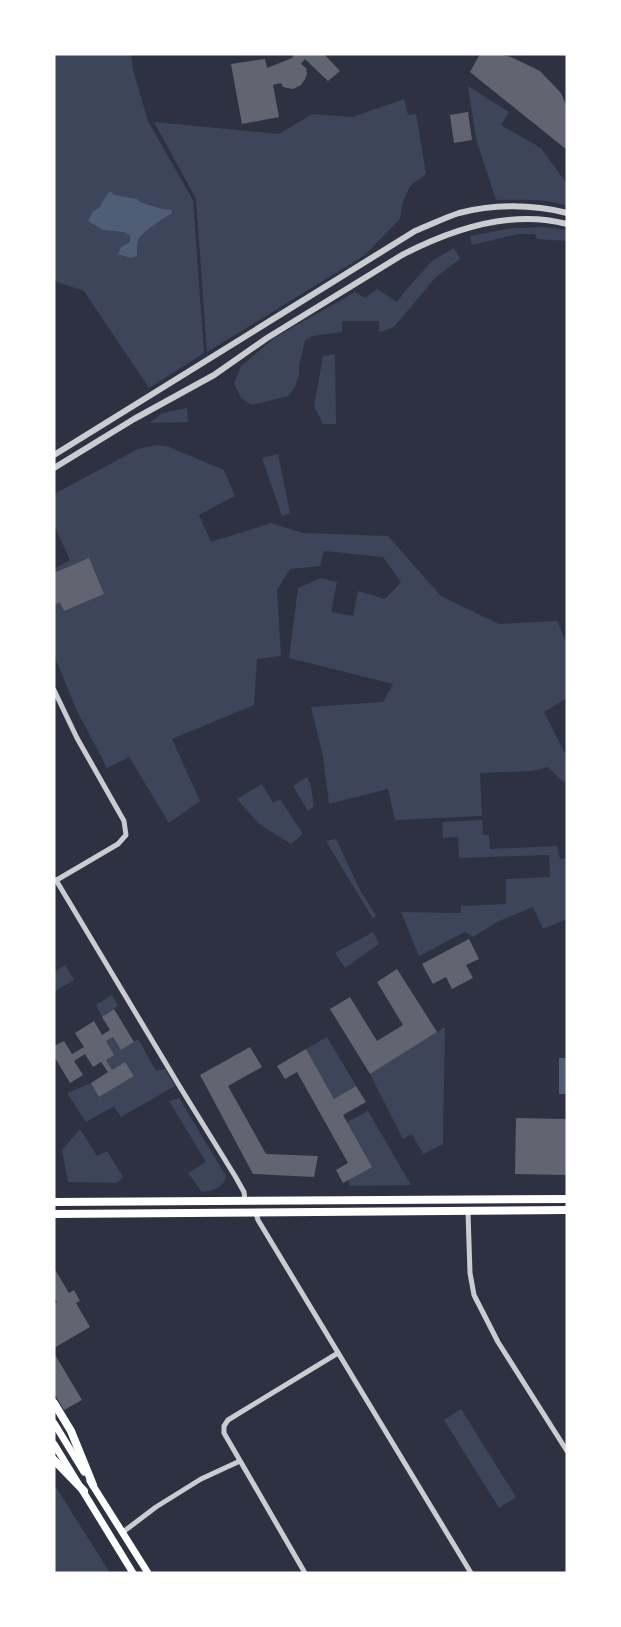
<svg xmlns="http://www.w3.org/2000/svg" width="621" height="1627" font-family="'Varela Round',sans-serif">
<rect width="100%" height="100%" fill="#2d3142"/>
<g fill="#3c4559">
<path d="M54,54H131L133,70L148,121L193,200L204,353L149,388L84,291L54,281Z"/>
<path d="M468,86L509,112L501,125L541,148L567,184V206C545,198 519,200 496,200L476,139Z"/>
<path d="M404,99L408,115L416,114L426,174L410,186L403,201L400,219L365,255L207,352L196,199L154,122L279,134L312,114L352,117Z"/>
<path d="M544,227L567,230V241L537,239L535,234H518L472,245L470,236L513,228Z"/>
<path d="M454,248L460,259L436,277L394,327L379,332V321H342V332L312,336L305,341L299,366V376L295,387L288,396L252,405L241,398L234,383L241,366L274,338L355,292L365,298L377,289L397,302L405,291L432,261Z"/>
<path d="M335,354L336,424H323L314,406L323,356Z"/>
<path d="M187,408L188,422L150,423L162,413Z"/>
<path d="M157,445L169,447L224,470L235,496L199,515L211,542L271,523L303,533L388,536L441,596L499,624L557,621L567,644V698L544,712L567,757V781L563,782L548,767L532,771L480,773L482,816L395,820L388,789L329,804L323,756L311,707L383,702L393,684L289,658L298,588L321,578L337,582L331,612L353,616L358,591L385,599L401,582L383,557L324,551L320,566L290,569L277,590L281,656L257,659L254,705L172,739L200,801L169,823L129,757L107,768L76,709L54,655V569L70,560L54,525V494L138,449Z"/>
<path d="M278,454L290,513L282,516L262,458Z"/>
<path d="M307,777L311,786L314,806L308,811L293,786Z"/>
<path d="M262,784L273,803L280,799L303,834L291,844L259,824L237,799Z"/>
<path d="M482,820L483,835H489L490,849L557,846L560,859L567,858V919L543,929L533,907L497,922L473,937L465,932L419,956L401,912L461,913V906L506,904V879L550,877L549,855L459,858L458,837L443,838L442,822Z"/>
<path d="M336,839L361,892L376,915L373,919L326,841Z"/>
<path d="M373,932L379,944L345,968L335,953Z"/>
<path d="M65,965L74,980L54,992V972Z"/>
<path d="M112,995L118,1006L102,1017L96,1005Z"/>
<path d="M445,1027L443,1144L423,1154L412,1134L403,1139L370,1074Z"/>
<path d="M113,1037L121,1050L138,1039L156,1071L165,1069L175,1086L121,1117L114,1106L86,1122L67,1093L91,1083L99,1097L134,1076L125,1062L112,1070L106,1060V1041Z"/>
<path d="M327,1037L356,1086L334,1099L306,1049Z"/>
<path d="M179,1098L226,1176C222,1189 215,1190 202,1192L188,1173L206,1162L169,1101Z"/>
<path d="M368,1111L411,1185L350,1186L348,1180L371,1166L347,1122Z"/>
<path d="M80,1129L97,1156L107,1151L123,1177L117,1183L68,1182L62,1150Z"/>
<path d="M461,1409L516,1497L499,1508L444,1420Z"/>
<path d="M54,1484L110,1573H54Z"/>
</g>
<g fill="#4f5d75">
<path d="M110,191L114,195L137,199L140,202L162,209L172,210L171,214C165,217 144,231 140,237C136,242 137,250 137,256L130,258L118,254L121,247L130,242V235L124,232L103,230L88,221L93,211L100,207L102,202Z"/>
<rect x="559" y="1058" width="8" height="36"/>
</g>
<g fill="#626471">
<path d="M295,54H324L340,71L328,81L305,59L301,64L306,68L307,74L305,79L301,85L293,89L283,87L281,83L273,85L279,117L242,124L231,64L265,59L267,68L292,58Z"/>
<path d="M480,54H498L511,57L540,71L561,93L567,107V150L470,72Z"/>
<path d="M468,112L472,140L454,143L450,115Z"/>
<path d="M89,558L104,594L64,611L60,602L54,605V573Z"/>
<path d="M469,939L479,959L466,965L473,978L452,989L446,977L433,984L422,964Z"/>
<path d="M397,969L437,1032L370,1074L330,1009L350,997L377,1041L403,1025L377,982Z"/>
<path d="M114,1009L134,1042L121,1050L113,1037L106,1041L114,1055L106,1060L112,1070L125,1062L134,1076L99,1097L91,1083L108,1072L101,1062L93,1067L85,1054L74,1061L83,1075L70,1083L54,1056V1046L64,1041L72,1054L84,1047L75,1033L94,1021L102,1035L110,1030L102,1017Z"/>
<path d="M250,1047L262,1067L228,1086L266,1154L318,1156L314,1177L253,1174L200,1075Z"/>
<path d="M306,1049L334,1099L356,1086L366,1102L343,1115L372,1167L343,1183L336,1170L348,1163L297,1072L285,1079L277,1066Z"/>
<path d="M516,1118L567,1119V1175L515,1174Z"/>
<path d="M54,1268L69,1293L74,1290L80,1301L76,1303L90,1327L54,1348V1304L57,1302L54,1297Z"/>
<path d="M54,1353L82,1400L64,1410L54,1393Z"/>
</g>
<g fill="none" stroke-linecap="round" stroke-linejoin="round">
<g stroke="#caccd0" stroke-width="5">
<path d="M54,690L77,738L124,821L126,835L118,844L55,881"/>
<path d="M56,880L180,1087L235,1176L244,1192L245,1200"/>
<path d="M468,1212L470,1273L474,1295L498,1342L567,1451"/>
<path d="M256,1213L258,1220L471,1573"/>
<path d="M123,1532L156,1507L201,1479L240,1461"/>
<path d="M305,1573L224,1433V1426L228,1420L338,1353"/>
</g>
<g stroke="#caccd0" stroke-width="6">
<path d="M54,455L415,231C430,225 444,218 459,213C493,204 533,204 567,213"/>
<path d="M54,468L134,419L214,375L267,338L402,255C452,229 511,209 567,224"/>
</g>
<g stroke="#fff" stroke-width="7">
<path d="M54,1423L84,1472"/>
<path d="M54,1444L133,1573"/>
<path d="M90,1481L148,1573"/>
</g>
<g stroke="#fff" stroke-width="8">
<path d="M54,1202L567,1199"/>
<path d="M54,1214L567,1210"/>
<path d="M54,1403L71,1431L93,1485"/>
<path d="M54,1460L84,1491"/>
</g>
</g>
<rect width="621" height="1627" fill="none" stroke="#ffffff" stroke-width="111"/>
</svg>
